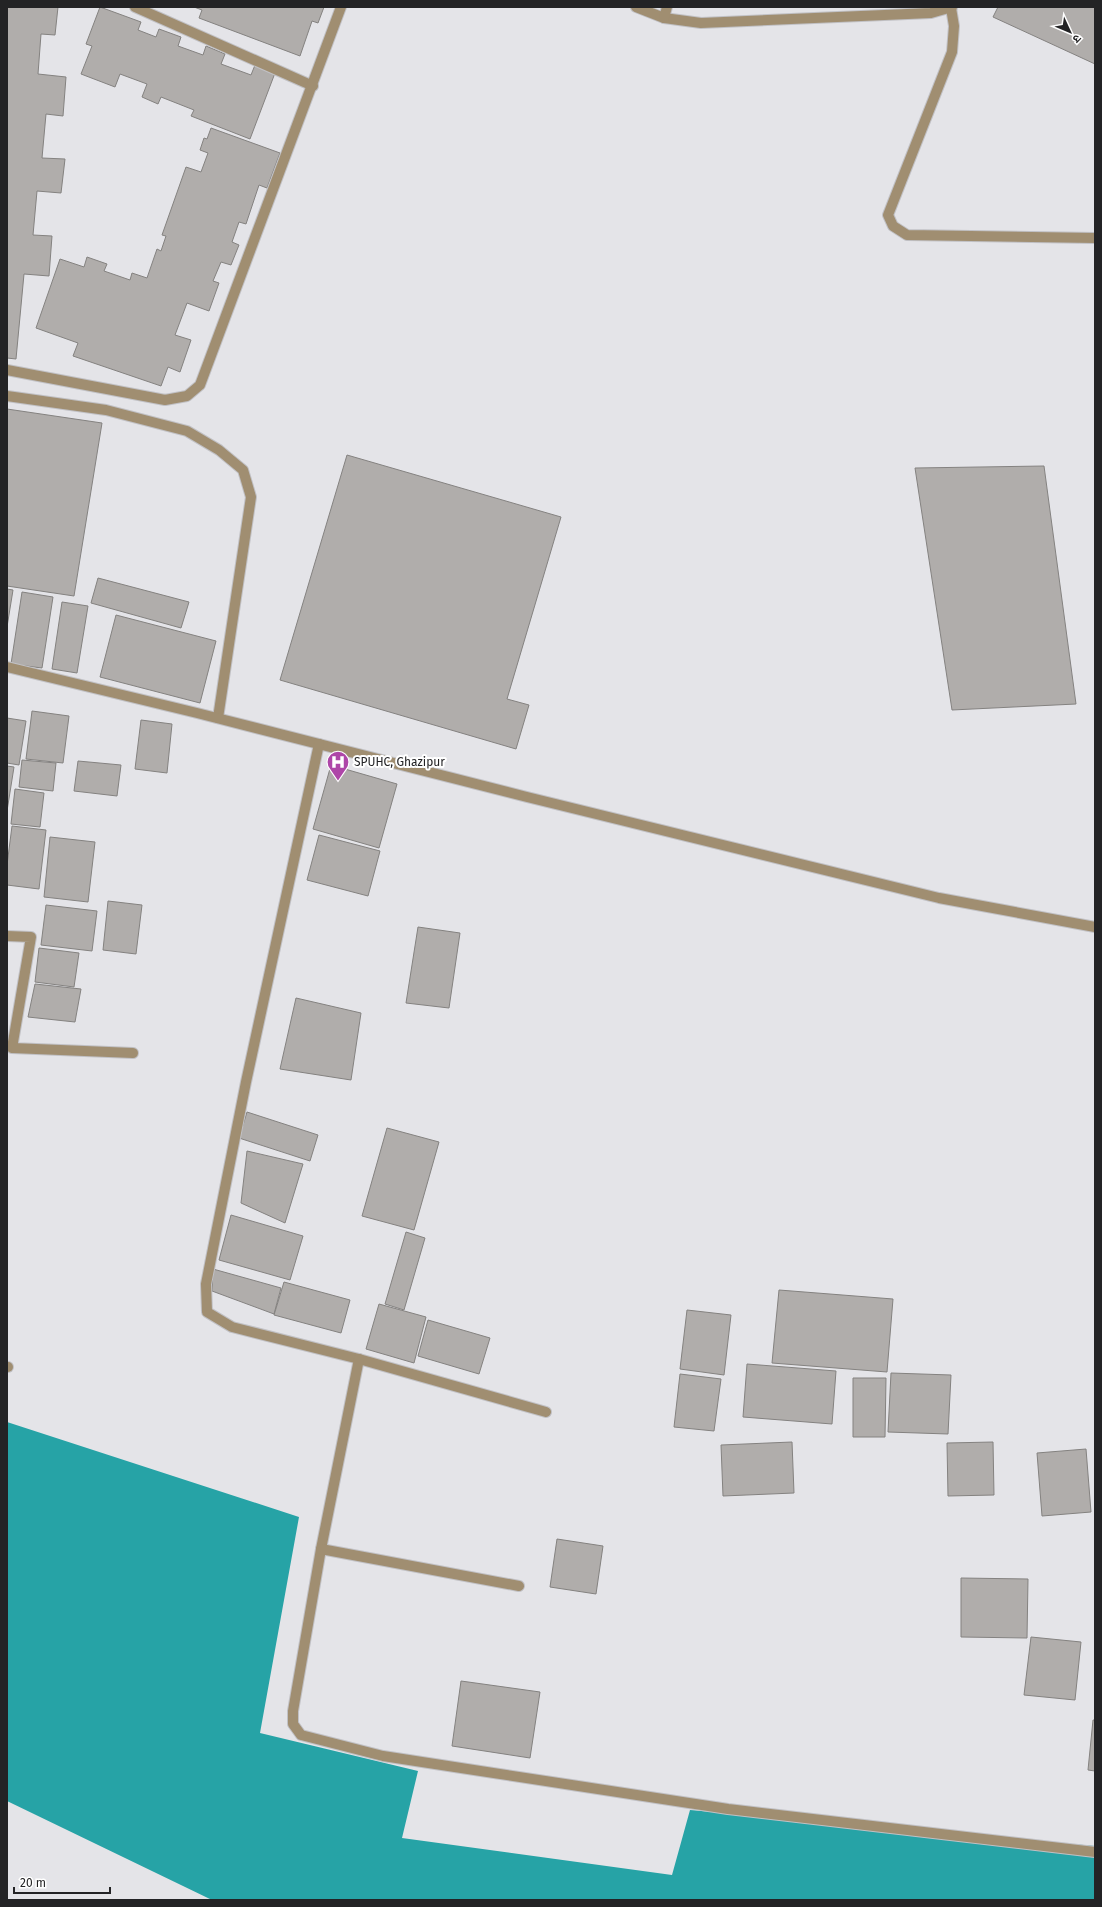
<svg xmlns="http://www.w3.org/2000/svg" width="1102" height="1907" font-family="'Fira Sans','Noto Sans Devanagari',sans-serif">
<rect width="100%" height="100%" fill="#e4e4e8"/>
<path fill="#26a3a6" d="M7,1422L299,1517L260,1733L418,1771L402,1838L672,1875L690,1810L1095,1846V1900H212L7,1801Z"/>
<g fill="#b0adab" stroke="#848280">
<path d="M7,7H58L55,35L41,34L38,74L66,77L63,116L46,114L42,158L65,159L61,193L37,191L33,235L52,236L49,276L24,274L16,359L7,358Z"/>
<path d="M100,7L141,22L138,30L156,37L159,29L181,37L178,46L203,55L206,46L225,54L221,64L251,75L255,65L275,73L250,139L191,116L194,110L161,97L158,104L142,97L147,84L120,74L115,87L81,74L92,46L86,44Z"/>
<path d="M194,7H324L318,23L312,21L300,56L199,18L202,10Z"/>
<path d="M998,7H1095V64L993,17Z"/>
<path d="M211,128L280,153L267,188L259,185L246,224L239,222L232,242L239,245L231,265L221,262L213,281L219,283L209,311L187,303L175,335L191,340L180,372L168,367L161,386L73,356L78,343L36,328L60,259L84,267L87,257L107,264L104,271L130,280L132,273L147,278L157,249L161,251L166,236L162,235L186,167L201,172L208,153L200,150L204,138L207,139Z"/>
<path d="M7,409L102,423L74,596L7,586Z"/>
<path d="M347,455L561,517L507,699L529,705L516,749L280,680Z"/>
<path d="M1044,466L1076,704L952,710L915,468Z"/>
<path d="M98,578L189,602L181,628L91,603Z"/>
<path d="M7,589L13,590L7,627Z"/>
<path d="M22,592L53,597L42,668L11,664Z"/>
<path d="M62,602L88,606L77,673L52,669Z"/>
<path d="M116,615L216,641L200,703L100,677Z"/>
<path d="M32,711L69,716L63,763L26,759Z"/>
<path d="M7,718L26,721L19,765L7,763Z"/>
<path d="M141,720L172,724L167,773L135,769Z"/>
<path d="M22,760L56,763L53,791L19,787Z"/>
<path d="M78,761L121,765L117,796L74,791Z"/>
<path d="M331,765L397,784L379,848L313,829Z"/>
<path d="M7,766L14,767L7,811Z"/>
<path d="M15,789L44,793L40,827L11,824Z"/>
<path d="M12,826L46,830L39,889L7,885V865Z"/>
<path d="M319,835L380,851L368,896L307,880Z"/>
<path d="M50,837L95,842L88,902L44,897Z"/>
<path d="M108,901L142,905L136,954L103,950Z"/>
<path d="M46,905L97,911L92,951L41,945Z"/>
<path d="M418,927L460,933L449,1008L406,1003Z"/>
<path d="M39,948L79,953L74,987L35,982Z"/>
<path d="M35,984L81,989L75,1022L28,1017Z"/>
<path d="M296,998L361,1013L351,1080L280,1069Z"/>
<path d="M247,1112L318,1135L310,1161L239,1138Z"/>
<path d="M387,1128L439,1142L414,1230L362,1216Z"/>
<path d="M247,1151L303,1164L285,1223L241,1203Z"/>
<path d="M231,1215L303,1236L290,1280L219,1260Z"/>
<path d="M406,1232L425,1238L404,1310L385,1304Z"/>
<path d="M213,1269L281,1288L274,1314L212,1291Z"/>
<path d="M284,1282L350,1300L341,1333L274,1315Z"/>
<path d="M779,1290L893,1299L887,1372L772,1363Z"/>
<path d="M379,1304L426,1317L414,1363L366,1349Z"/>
<path d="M687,1310L731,1315L724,1375L680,1369Z"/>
<path d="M428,1320L490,1338L479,1374L418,1356Z"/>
<path d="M747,1364L836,1371L832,1424L743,1417Z"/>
<path d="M891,1373L951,1375L948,1434L888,1432Z"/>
<path d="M680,1374L721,1379L714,1431L674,1427Z"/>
<path d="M853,1378H886L885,1437H853Z"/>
<path d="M792,1442L794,1493L723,1496L721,1445Z"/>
<path d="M993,1442L994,1495L948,1496L947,1443Z"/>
<path d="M1086,1449L1091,1512L1042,1516L1037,1453Z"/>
<path d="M557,1539L603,1546L596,1594L550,1587Z"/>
<path d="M961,1578L1028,1579L1027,1638L961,1637Z"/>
<path d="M1031,1637L1081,1642L1075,1700L1024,1695Z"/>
<path d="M461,1681L540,1692L530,1758L452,1746Z"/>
<path d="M1093,1720H1095V1771L1088,1770Z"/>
</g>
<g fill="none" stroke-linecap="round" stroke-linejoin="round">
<g stroke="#c1c1c5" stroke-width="12">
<path id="service" d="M7,1367H8"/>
</g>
<g stroke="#c1c1c5" stroke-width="12">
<g id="minor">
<path d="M135,7L313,86"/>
<path d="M636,7L664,18L701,23L931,13L952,7"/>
<path d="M951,8L954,26L952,52L888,215L893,226L907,235L1095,238"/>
<path d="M664,18L667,7"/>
<path d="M7,370L165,400L187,396L200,385L341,7"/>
<path d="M7,396L106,410L187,431L219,450L243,470L251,497L218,718"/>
<path d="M7,667L197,713L527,797L939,898L1095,927"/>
<path d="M319,744L246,1082L206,1284L207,1312L232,1327L359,1359L546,1412"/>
<path d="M7,936L31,937L12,1048L133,1053"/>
<path d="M359,1359L321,1549L293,1711V1724L301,1735L383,1756L728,1809L1095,1852"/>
<path d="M321,1549L519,1586"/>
</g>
</g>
<use href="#service" stroke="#a08e71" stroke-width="10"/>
<use href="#minor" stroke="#a08e71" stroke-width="10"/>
</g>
<defs>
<g id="hospital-pin" transform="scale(1.15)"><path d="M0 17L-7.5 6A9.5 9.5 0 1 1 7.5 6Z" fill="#ae46a8" stroke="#fff"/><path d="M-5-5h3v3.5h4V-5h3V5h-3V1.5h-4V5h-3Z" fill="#fff"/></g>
</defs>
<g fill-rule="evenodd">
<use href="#hospital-pin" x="338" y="762"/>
</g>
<g text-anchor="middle" stroke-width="4" stroke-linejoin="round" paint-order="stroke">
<g font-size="12" fill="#232325" stroke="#fff" text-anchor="start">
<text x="354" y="766">SPUHC, Ghazipur</text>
</g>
</g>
<rect width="1102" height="1907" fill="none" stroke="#232325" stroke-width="16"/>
<g transform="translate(1070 32) rotate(134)" stroke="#ffffff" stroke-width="3" paint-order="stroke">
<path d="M0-3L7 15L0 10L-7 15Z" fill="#232325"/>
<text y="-6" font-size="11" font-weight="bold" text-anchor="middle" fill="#232325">उ</text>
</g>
<path d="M14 1887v6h96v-6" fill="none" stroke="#232325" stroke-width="2"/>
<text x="20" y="1887" font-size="12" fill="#232325" stroke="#ffffff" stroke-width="3" paint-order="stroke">20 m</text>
</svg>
